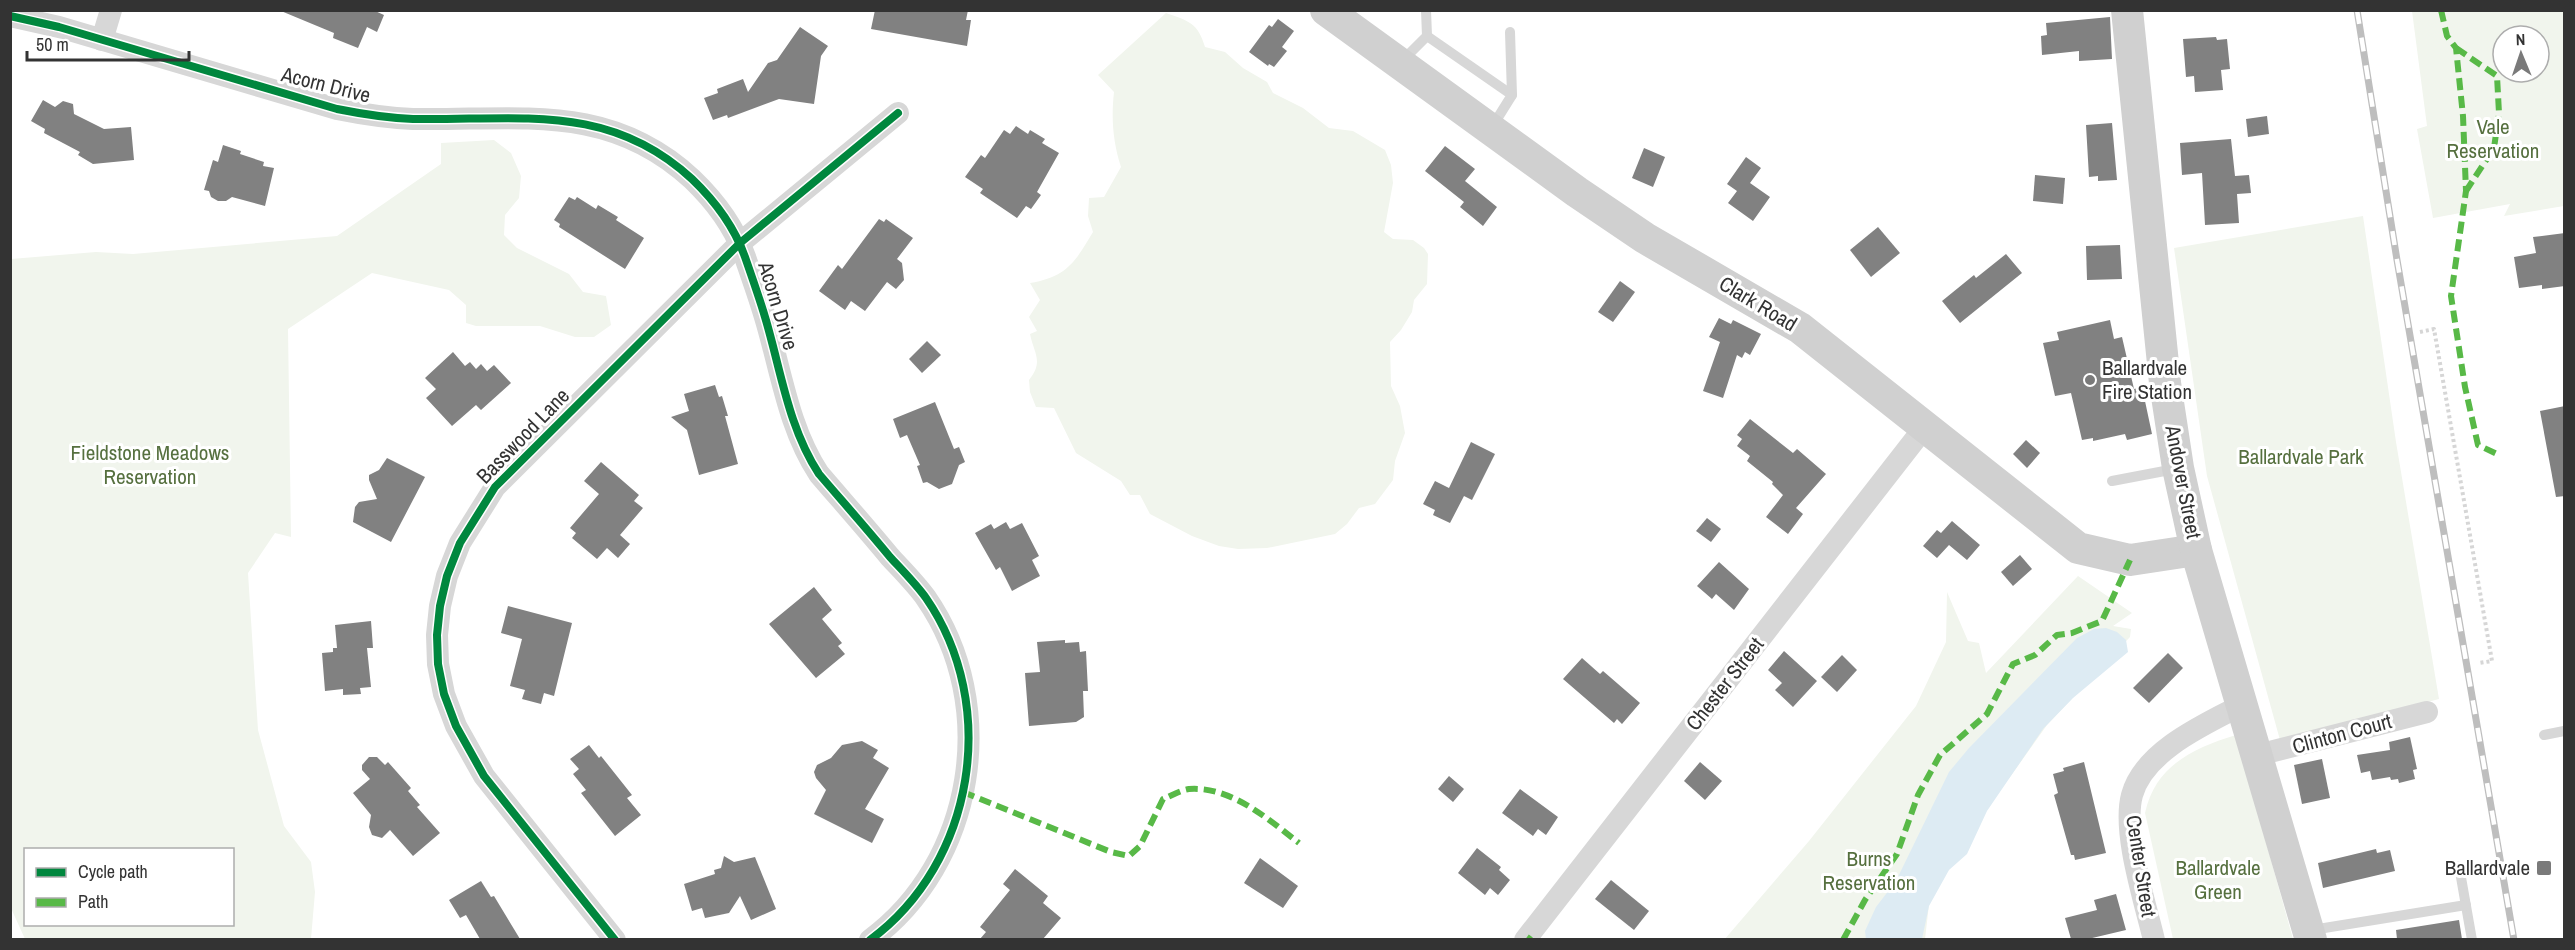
<svg xmlns="http://www.w3.org/2000/svg" width="2575" height="950" font-family="'Archivo Narrow',sans-serif">
<rect width="100%" height="100%" fill="#fff"/>
<g fill="#f1f5ed" fill-rule="evenodd">
<path d="M2412,11H2564V206L2504,216L2510,204L2433,218L2417,129L2427,126ZM2503,36H2539V72H2503Z"/>
<path d="M1166,13C1189,21 1198,23 1205,47L1225,52L1243,68L1267,82L1273,93L1303,108L1329,128L1353,131L1385,150L1391,165L1393,183L1384,232L1393,239L1413,240L1424,248L1428,254L1427,284L1414,300L1412,312L1401,330L1390,342L1391,386L1400,406L1405,433L1395,461L1393,480L1375,504L1359,508L1347,524L1335,534L1267,548L1238,549L1219,546L1192,536L1150,514L1140,495H1130L1121,481L1076,453L1054,408L1036,407L1030,392L1029,380C1044,361 1034,354 1030,334L1037,331L1029,317L1040,300L1030,283C1067,277 1075,262 1093,232L1088,216L1089,198L1104,197L1121,167C1113,142 1111,119 1114,92L1098,75Z"/>
<path d="M494,140L511,153L521,176L519,198L505,215L504,235L517,248L569,274L583,292L606,296L611,325L594,337H575L540,326H476L466,323V305L449,290L372,273L288,329L291,537L275,533L248,573L258,730L284,826L311,862L315,892L311,939H25L10,906L11,259L96,252L133,254L337,236L441,164V143ZM26,850H232V924H26Z"/>
<path d="M2363,216L2396,442L2439,699L2280,740L2207,476L2174,248Z"/>
<path d="M2078,576L2132,613L2113,626L2131,629L2130,637L2047,725L2010,777L1990,799L1930,896L1925,939L1724,940L1809,841L1916,706L1946,642L1947,592L1968,641L1979,643L1986,673Z"/>
<path d="M2236,735L2293,939H2173L2145,813C2155,766 2193,748 2236,735Z"/>
</g>
<path fill="#ddebf3" d="M2106,628L2117,632L2126,640L2128,652L2073,698L2043,729L1987,811L1967,854L1949,870L1929,906L1922,939H1866L1865,931L1876,907L1896,881L1949,772L1969,748L2077,638L2094,629Z"/>
<g fill="#818181">
<path d="M373,10L384,15L377,32L367,27L358,48L333,38L334,33L281,11Z"/>
<path d="M875,10H968L966,20H971L967,46L871,29Z"/>
<path d="M2110,17L2112,59L2079,61V51L2042,55L2041,36L2047,35L2046,23Z"/>
<path d="M1278,19L1294,31L1282,47L1287,51L1274,67L1269,64L1268,66L1249,52L1269,25L1272,27Z"/>
<path d="M800,27L828,46L821,56L814,104L779,99L728,118L727,115L713,120L704,98L718,93L717,89L743,79L748,92L768,63L777,60Z"/>
<path d="M2216,37L2217,40L2227,39L2230,69L2221,70L2223,90L2195,92L2194,76L2186,77L2183,39Z"/>
<path d="M43,100L55,107L63,101L73,104L74,114L104,129L131,127L134,160L93,164L78,155L80,152L44,133L45,129L31,121Z"/>
<path d="M2267,116L2269,134L2248,137L2246,119Z"/>
<path d="M2112,123L2117,180L2098,181V176L2089,177L2086,125Z"/>
<path d="M1016,126L1028,134L1030,130L1045,139L1042,143L1059,153L1037,192L1041,195L1031,209L1026,206L1017,218L980,193L983,189L965,177L981,155L985,158L1004,130L1010,134Z"/>
<path d="M2231,139L2235,176L2249,175L2251,193L2237,194L2239,223L2205,225L2202,173L2182,175L2180,143Z"/>
<path d="M223,145L241,151L240,154L264,162L263,166L274,168L265,206L232,197L226,201H218L211,197L209,191L204,190L213,160L218,162Z"/>
<path d="M1445,146L1475,169L1465,181L1497,207L1483,226L1460,207L1464,202L1425,171Z"/>
<path d="M1644,148L1665,157L1653,187L1632,178Z"/>
<path d="M1746,157L1761,168L1750,183L1770,197L1753,221L1728,203L1737,191L1727,184Z"/>
<path d="M2035,175L2065,178L2063,204L2033,201Z"/>
<path d="M569,197L575,200L577,197L596,209L598,205L618,217L616,220L644,238L625,269L559,227L560,224L554,220Z"/>
<path d="M879,219L884,222L886,219L913,238L897,259L902,263L904,280L896,289L887,282L865,311L851,301L845,310L819,291L838,265L842,269Z"/>
<path d="M1878,227L1900,253L1871,277L1850,250Z"/>
<path d="M2565,233V286L2542,289V285L2519,288L2514,257L2536,253L2533,237Z"/>
<path d="M2120,245L2122,279L2087,280L2086,246Z"/>
<path d="M2006,254L2022,273L1960,323L1942,301L1974,275L1976,278Z"/>
<path d="M1620,281L1635,292L1613,322L1598,312Z"/>
<path d="M1719,318L1731,324L1733,320L1761,334L1750,355L1745,352L1742,358L1737,355L1723,398L1703,391L1720,342L1709,337Z"/>
<path d="M2110,320L2114,339L2122,337L2134,389L2142,387L2152,434L2127,440L2125,434L2093,441V438L2082,440L2071,393L2055,396L2043,343L2059,340L2057,332Z"/>
<path d="M927,341L941,355L922,373L909,359Z"/>
<path d="M453,352L465,366L470,362L476,369L481,364L487,371L494,365L511,383L481,410L476,405L452,426L426,398L436,389L425,378Z"/>
<path d="M715,385L719,397L722,396L728,416H725L738,464L699,475L687,430L671,417L689,411L684,394Z"/>
<path d="M935,402L954,449L959,447L965,462L959,465L952,484L939,489L927,482L923,483L917,466L920,465L907,435L900,438L893,419Z"/>
<path d="M2565,406V496L2556,497L2540,411Z"/>
<path d="M1750,419L1793,453L1797,449L1826,474L1796,508L1803,514L1788,534L1766,517L1783,495L1772,484L1773,482L1747,461L1750,456L1737,446L1742,439L1737,435Z"/>
<path d="M2026,440L2040,453L2027,468L2013,454Z"/>
<path d="M1471,442L1495,454L1472,500L1464,496L1450,523L1433,515L1435,510L1423,504L1435,481L1449,488Z"/>
<path d="M387,458L425,477L391,542L353,522L355,507L359,502L377,499L369,480V475L379,470Z"/>
<path d="M601,462L639,495L634,501L643,508L620,535L630,544L618,558L607,548L597,559L572,538L576,533L570,528L599,494L584,481Z"/>
<path d="M1707,518L1721,529L1711,542L1696,531Z"/>
<path d="M1952,521L1980,545L1967,560L1949,545L1937,558L1923,546L1937,530L1941,533Z"/>
<path d="M1006,522L1010,529L1022,523L1039,556L1032,560L1040,576L1012,591L1000,567L996,570L975,533L991,524L994,529Z"/>
<path d="M2020,555L2032,569L2013,586L2001,572Z"/>
<path d="M1719,562L1749,589L1734,610L1716,594L1712,599L1697,586Z"/>
<path d="M814,587L832,610L822,619L842,643L838,646L845,654L816,678L769,624Z"/>
<path d="M508,606L572,623L554,696L544,693L541,704L522,699L525,690L510,686L522,639L501,633Z"/>
<path d="M371,621L373,648H367L371,687L360,688L361,694L343,695V689L325,691L322,653L333,652V648H337L335,625Z"/>
<path d="M1065,640V643L1079,642L1080,652L1086,651L1088,691H1083L1084,717L1076,722L1029,726L1025,673L1040,672L1037,642Z"/>
<path d="M1784,651L1817,681L1793,707L1775,690L1782,683L1768,670Z"/>
<path d="M2168,653L2183,668L2149,703L2133,688Z"/>
<path d="M1842,655L1857,670L1837,692L1821,677Z"/>
<path d="M1582,658L1600,674L1603,671L1640,703L1622,724L1617,719L1614,723L1563,679Z"/>
<path d="M2410,737L2417,769L2413,770L2415,779L2399,783L2398,779L2391,780L2390,777L2372,780L2370,771L2361,773L2357,755L2390,750L2389,742Z"/>
<path d="M862,741L878,750L873,758L889,768L865,809L884,819L872,843L814,814L826,790L816,778L814,772L817,765L831,758L842,745Z"/>
<path d="M589,745L599,758L601,756L632,795L627,798L641,815L615,836L581,793L586,790L573,774L579,769L570,759Z"/>
<path d="M369,757H377L385,765L388,762L411,788L408,791L420,805L417,807L440,833L413,856L390,830L382,838L372,835L369,827L371,815L353,793L370,779L362,770V765Z"/>
<path d="M2322,759L2330,798L2302,804L2294,765Z"/>
<path d="M1700,762L1722,781L1705,800L1684,781Z"/>
<path d="M2084,762L2106,853L2075,860L2074,855H2071L2054,795L2058,793L2053,774L2064,771L2063,768Z"/>
<path d="M1449,776L1464,789L1453,802L1438,789Z"/>
<path d="M1520,789L1558,817L1546,835L1538,829L1533,836L1502,813Z"/>
<path d="M1477,848L1501,867L1499,870L1510,880L1498,895L1490,888L1485,895L1458,873Z"/>
<path d="M2376,849L2377,853L2390,850L2395,871L2323,888L2318,863Z"/>
<path d="M724,856L734,862L755,857L776,909L751,920L740,896L729,913L705,918L702,908L692,911L684,884L715,874L714,870L721,868Z"/>
<path d="M1260,858L1298,886L1283,908L1244,883Z"/>
<path d="M1015,869L1048,896L1043,903L1061,918L1043,939H980L986,932L980,927L1010,890L1003,884Z"/>
<path d="M1611,880L1649,911L1634,930L1595,899Z"/>
<path d="M481,881L491,897L494,896L520,939H480L466,915L460,918L449,900Z"/>
<path d="M2116,894L2126,930L2088,939H2071L2065,918L2097,910L2094,900Z"/>
<path d="M2459,920L2462,939H2397L2396,930Z"/>
</g>
<g fill="none" stroke-linecap="round" stroke-linejoin="round">
<path stroke="#d6d6d6" stroke-width="4" stroke-dasharray="3 3" stroke-linecap="butt" d="M2420,332L2434,329L2492,661L2479,663"/>
<g stroke="#d7d7d7" stroke-width="10">
<path d="M1510,32L1512,95"/>
<path d="M1427,36L1512,95L1492,127"/>
<path d="M1401,62L1427,36L1426,10"/>
<path d="M2112,481L2175,469"/>
<path d="M2544,735L2564,731"/>
<path d="M2459,866L2472,940"/>
<path d="M2312,930L2466,905"/>
</g>
<g stroke="#d7d7d7" stroke-width="22">
<path d="M10,16L59,27L337,109C362,114 387,118 413,119C516,121 608,101 692,179C716,202 734,226 745,257C752,277 759,297 765,317C781,370 788,427 819,474C843,502 867,529 890,557C902,570 916,584 926,598C1000,705 975,863 870,940"/>
<path d="M102,40L111,10"/>
<path d="M2258,755L2427,712"/>
<path d="M615,940L484,776L456,726L444,694L438,664L437,635L440,606L447,576L460,543L495,487L740,243L898,113"/>
<path d="M1525,940L1924,428"/>
<path d="M2154,940C2145,902 2122,832 2132,795C2144,751 2205,724 2242,705"/>
</g>
<g stroke="#d0d0d0" stroke-width="32">
<path d="M1326,10L1577,192L1645,238L1800,328L2078,548L2130,560L2196,550"/>
<path d="M2127,10L2165,383L2178,468L2196,550L2311,940"/>
</g>
<g stroke="#bebebe" stroke-width="7">
<path id="rail" d="M2357,10L2397,260L2514,940"/>
</g>
<use href="#rail" stroke="#fff" stroke-width="4.5" stroke-dasharray="14" stroke-linecap="butt"/>
<g stroke="#58b947" stroke-width="6" stroke-dasharray="12 6" stroke-linecap="butt">
<path d="M2441,10L2447,36L2456,48L2463,116L2466,191L2451,296L2465,387L2478,445L2499,455"/>
<path d="M2456,48L2497,76L2499,113L2494,148L2466,191"/>
<path d="M963,792L1111,852L1129,856L1140,846L1163,799C1171,796 1181,790 1189,789C1231,786 1268,819 1299,843"/>
<path d="M1527,937L1531,940"/>
<path d="M1843,940L1865,900L1897,854L1918,795L1940,755L1987,714L2013,664L2035,655L2057,635L2072,633L2102,621L2130,560"/>
</g>
<g stroke="#fff" stroke-width="11">
<g id="cycleway">
<path d="M10,16L59,27L337,109C362,114 387,118 413,119C516,121 608,101 692,179C716,202 734,226 745,257C752,277 759,297 765,317C781,370 788,427 819,474C843,502 867,529 890,557C902,570 916,584 926,598C1000,705 975,863 870,940"/>
<path d="M615,940L484,776L456,726L444,694L438,664L437,635L440,606L447,576L460,543L495,487L740,243L898,113"/>
</g>
</g>
<use href="#cycleway" stroke="#00873e" stroke-width="8"/>
</g>
<g fill="#7a7a7a" stroke="#fff" stroke-width="2">
<circle cx="2090" cy="380" r="6"/>
<rect x="2536" y="860" width="16" height="16" rx="3"/>
</g>
<g text-anchor="middle" stroke-width="6" stroke-linejoin="round" paint-order="stroke">
<g font-size="21" fill="#333" stroke="#fff">
<text transform="translate(326 85) rotate(14)" y="7">Acorn Drive</text>
<text transform="translate(1758 304) rotate(31)" y="7">Clark Road</text>
<text transform="translate(778 306) rotate(73)" y="7">Acorn Drive</text>
<text transform="translate(523 436) rotate(-46)" y="7">Basswood Lane</text>
<text transform="translate(2183 482) rotate(79)" y="7">Andover Street</text>
<text transform="translate(1725 684) rotate(-52)" y="7">Chester Street</text>
<text transform="translate(2342 734) rotate(-15)" y="7">Clinton Court</text>
<text transform="translate(2141 866) rotate(81)" y="7">Center Street</text>
</g>
<g font-size="21" fill="#56703f" stroke="#fff">
<text x="2493" y="134">Vale<tspan x="2493" dy="24">Reservation</tspan></text>
<text x="150" y="460">Fieldstone Meadows<tspan x="150" dy="24">Reservation</tspan></text>
<text x="2301" y="464">Ballardvale Park</text>
<text x="1869" y="866">Burns<tspan x="1869" dy="24">Reservation</tspan></text>
<text x="2218" y="875">Ballardvale<tspan x="2218" dy="24">Green</tspan></text>
</g>
<g font-size="21" fill="#333" stroke="#fff" text-anchor="start">
<text x="2102" y="375">Ballardvale<tspan x="2102" dy="24">Fire Station</tspan></text>
<text x="2530" y="875" text-anchor="end">Ballardvale</text>
</g>
</g>
<rect width="2575" height="950" fill="none" stroke="#333333" stroke-width="24"/>
<rect x="24" y="848" width="210" height="78" fill="#ffffff" stroke="#adadad" stroke-width="1.5"/>
<rect x="36" y="868" width="30" height="9" fill="#00873e" stroke="#adadad" stroke-width="1.5"/>
<text x="78" y="878" font-size="18" fill="#333333">Cycle path</text>
<rect x="36" y="898" width="30" height="9" fill="#58b947" stroke="#adadad" stroke-width="1.5"/>
<text x="78" y="908" font-size="18" fill="#333333">Path</text>
<g transform="translate(2521 54) rotate(358)"><circle r="28" fill="#ffffff" stroke="#adadad" stroke-width="1.5"/>
<path d="M0-4.5L10 22L0 15L-10 22Z" fill="#7a7a7a"/>
<text y="-9" font-size="16" font-weight="bold" text-anchor="middle" fill="#333333">N</text>
</g>
<path d="M27 51v9h162v-9" fill="none" stroke="#333333" stroke-width="3"/>
<text x="36" y="51" font-size="18" fill="#333333" stroke="#ffffff" stroke-width="4.5" paint-order="stroke">50 m</text>
</svg>
